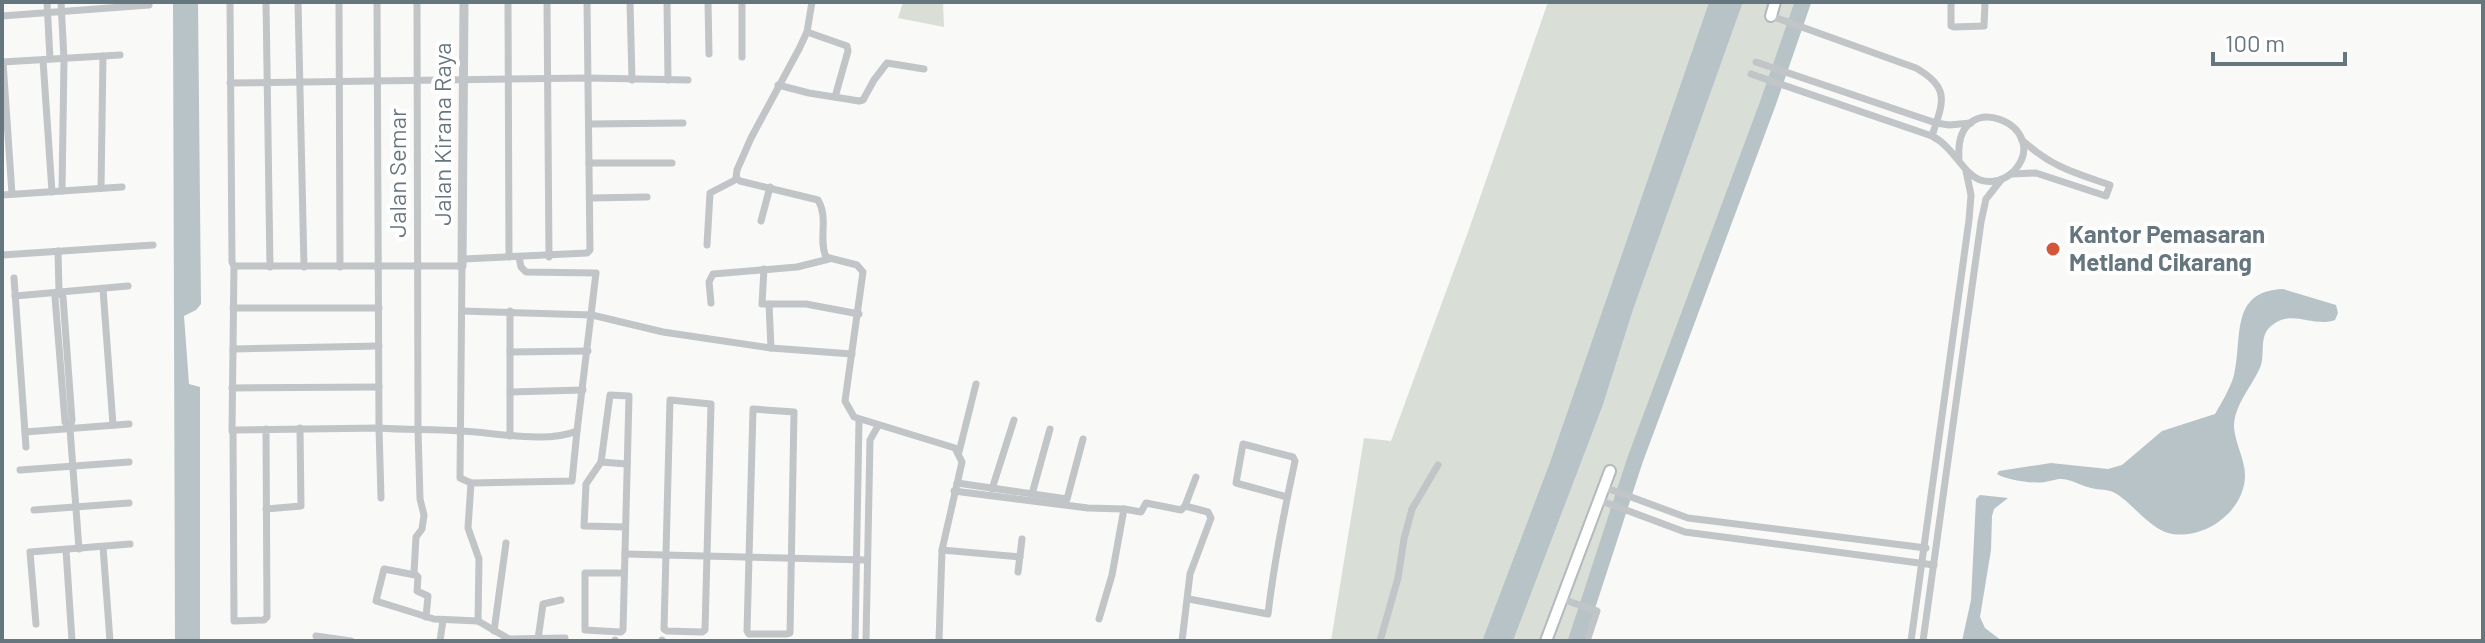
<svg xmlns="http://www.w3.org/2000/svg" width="2485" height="643" font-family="Barlow,sans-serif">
<rect width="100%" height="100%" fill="#f9f9f7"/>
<g fill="#d9ded6">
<path d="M903,2H943L944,27L898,18Z"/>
<path d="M1548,2H1709L1550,462L1482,641H1331L1364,438L1391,441L1468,232Z"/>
<path d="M1743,2H1801L1572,641H1513L1603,405L1633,310Z"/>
</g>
<g fill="#b8c3c7">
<path d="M173,2H198L201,304L196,310L184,316L189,384L200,387V641H175Z"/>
<path d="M1709,2H1743L1633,310L1603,405L1513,641H1482L1550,462Z"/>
<path d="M2283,289L2336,305L2338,313L2335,320C2313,328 2291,308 2271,326C2259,336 2265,352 2261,365C2253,386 2234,404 2234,427C2235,443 2244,457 2245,474C2246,511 2203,542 2168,533C2148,528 2126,495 2110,491C2104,489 2097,490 2091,488C2082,486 2073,480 2062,479C2055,479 2052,481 2045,482C2032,484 2007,480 1997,474L1999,471L2051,463L2108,469L2122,465L2162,431L2215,414C2222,402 2230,389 2234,375C2243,338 2229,291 2283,289Z"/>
<path d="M1980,495L2008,498L1994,509L1992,516L1991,550L1980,617L1985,628L2002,641H1962L1971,600L1976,499Z"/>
</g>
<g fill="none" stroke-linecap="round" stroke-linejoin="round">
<path stroke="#b8c3c7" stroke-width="16" d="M1576,641L1635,460L1768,103L1803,2"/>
<g stroke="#b3b9bd" stroke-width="14">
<g id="secondary">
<path d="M1771,16L1775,2"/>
<path d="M1546,641L1610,471"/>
</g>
</g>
<g stroke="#c1c5c8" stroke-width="7">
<path d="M47,2L50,59"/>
<path d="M61,2L64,59L62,191"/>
<path d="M230,2L232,262L234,266L232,431"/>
<path d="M266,2L270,267"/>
<path d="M298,2L304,267"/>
<path d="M339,2L340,267"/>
<path d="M377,2L379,428C406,430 433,429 460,431C493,432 546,444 577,431L596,273L526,272L521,267L519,257"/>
<path d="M417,2L418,430L420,499L424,515L422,529L416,537L414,573L418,577L417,591L428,596L426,617"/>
<path d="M508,2L509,257"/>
<path d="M547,2L549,257"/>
<path d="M630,2L632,80"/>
<path d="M667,2L668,80"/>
<path d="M708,2L709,54"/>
<path d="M742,2V57"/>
<path d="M812,2L807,32L799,49L751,138L737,170L736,178L740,181L818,200C829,218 818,239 826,257L857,265L863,272L845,401L854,417L955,448L962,462L942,550L939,641"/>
<path d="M1951,2V26L1954,27L1984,26L1985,2"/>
<path d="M2,16L149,5"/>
<path d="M1771,16L1916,68C1951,88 1943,102 1932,136"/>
<path d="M807,32L847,46L848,51L835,97"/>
<path d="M43,60L52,192"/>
<path d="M2,62L120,55"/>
<path d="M3,62L12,194"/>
<path d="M1756,62L1936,123L1949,125L1971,123"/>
<path d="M1751,74L1932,136C1954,147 1963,174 1980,180C1992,184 2005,180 2014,171C2055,126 1954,83 1959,158"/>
<path d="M230,83L588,78L688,80"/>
<path d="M778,85L809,93L859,101L863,100L874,80L887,63L924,69"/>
<path d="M589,124L683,123"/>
<path d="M589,163H672"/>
<path d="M2012,174L2036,173L2106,196L2110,185C2072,172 2052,167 2022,140"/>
<path d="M101,188L103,56"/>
<path d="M2,195L122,187"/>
<path d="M590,198L647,197"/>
<path d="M761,221L770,187"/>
<path d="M707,245L710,193L737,179"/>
<path d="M58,251L59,292"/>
<path d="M2,255L153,245"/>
<path d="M464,259L587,253L590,250L587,2"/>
<path d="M234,266H462L460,478L471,483L572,481L577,431"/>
<path d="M764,269L762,304H769L771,348"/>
<path d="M14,278L26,447"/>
<path d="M103,289L113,425"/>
<path d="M59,292L63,297L72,420L70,429L65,422L55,297Z"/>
<path d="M15,296L128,286"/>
<path d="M711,303L709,282L713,274L797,267L829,259"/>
<path d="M769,304H806L859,314"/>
<path d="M233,308H379"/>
<path d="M462,311L592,315L663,332L771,348L852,354"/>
<path d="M510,311V436"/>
<path d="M233,349L379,346"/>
<path d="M510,352L588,351"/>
<path d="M232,388L379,387"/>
<path d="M510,392L583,390"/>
<path d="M670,400L711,404L705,630L702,632L667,631L664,629Z"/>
<path d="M753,409L794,412L790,633L786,634H749L747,631Z"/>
<path d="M70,429L79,549"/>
<path d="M266,429L267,617L264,620L234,621L233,430L379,428L381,498"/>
<path d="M25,432L129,424"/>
<path d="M959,452L976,384"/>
<path d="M601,462L627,464"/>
<path d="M20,470L129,462"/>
<path d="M471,483L468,528L479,559L478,621"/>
<path d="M957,483L1067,499L1083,439"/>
<path d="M1604,487L1688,518L1926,548"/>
<path d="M992,489L1014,420"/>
<path d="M954,491L1088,508L1124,509L1112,575L1099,619"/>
<path d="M1032,494L1050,429"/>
<path d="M1599,500L1685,532L1934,565"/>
<path d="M266,509L301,506L300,428"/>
<path d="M1124,509L1141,512L1146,503L1181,510L1185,506"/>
<path d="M34,510L129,503"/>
<path d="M103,547L110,641"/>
<path d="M66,550L72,641"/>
<path d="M942,550L1020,557"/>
<path d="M625,554L866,560"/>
<path d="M1018,572L1022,539"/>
<path d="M624,573H585V630L621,632L623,630L629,396L610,395L601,462L586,484L584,526L625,527"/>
<path d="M415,575L384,569L376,601L434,619L478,621L509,639L565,638"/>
<path d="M1189,599L1268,614C1274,563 1284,512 1295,461L1293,457L1243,444L1236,483L1287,497"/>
<path d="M1562,599L1597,611L1587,641"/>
<path d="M36,624L30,552L130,544"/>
<path d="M494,631L506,543"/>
<path d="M316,636L351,641"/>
<path d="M538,639L543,604L561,600"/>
<path d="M440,641L443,620"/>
<path d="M615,641V640"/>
<path d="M662,641V640"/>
<path d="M855,641L859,420"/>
<path d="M866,641L870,440L878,426"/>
<path d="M1182,641L1190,574L1211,518L1208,512L1185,506L1196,477"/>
<path d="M1380,641L1398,578L1404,539L1412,509L1438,465"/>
<path d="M1911,641L1969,220L1971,195L1966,171"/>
<path d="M1923,641L1981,222L1986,199L2001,180"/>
</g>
<path stroke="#c1c5c8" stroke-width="9" d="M462,266L464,2"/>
<use href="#secondary" stroke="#fff" stroke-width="10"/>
</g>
<circle fill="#d5553b" stroke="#fff" stroke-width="3" cx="2053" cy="249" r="8"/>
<g text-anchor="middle" stroke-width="8" stroke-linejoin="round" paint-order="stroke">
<g font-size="24" fill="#66767f" stroke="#fff">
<text transform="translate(443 134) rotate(-90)" y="8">Jalan Kirana Raya</text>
<text transform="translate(398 173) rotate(-90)" y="8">Jalan Semar</text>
</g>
<g font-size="24" font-weight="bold" fill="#66767f" stroke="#fff" text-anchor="start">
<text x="2069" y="243">Kantor Pemasaran<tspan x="2069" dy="28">Metland Cikarang</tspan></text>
</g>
</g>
<rect width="2485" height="643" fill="none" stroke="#66767f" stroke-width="8"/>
<path d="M2213 52v12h132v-12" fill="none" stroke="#66767f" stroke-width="4"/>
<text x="2225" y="52" font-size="24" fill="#66767f" stroke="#ffffff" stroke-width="6" paint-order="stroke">100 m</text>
</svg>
